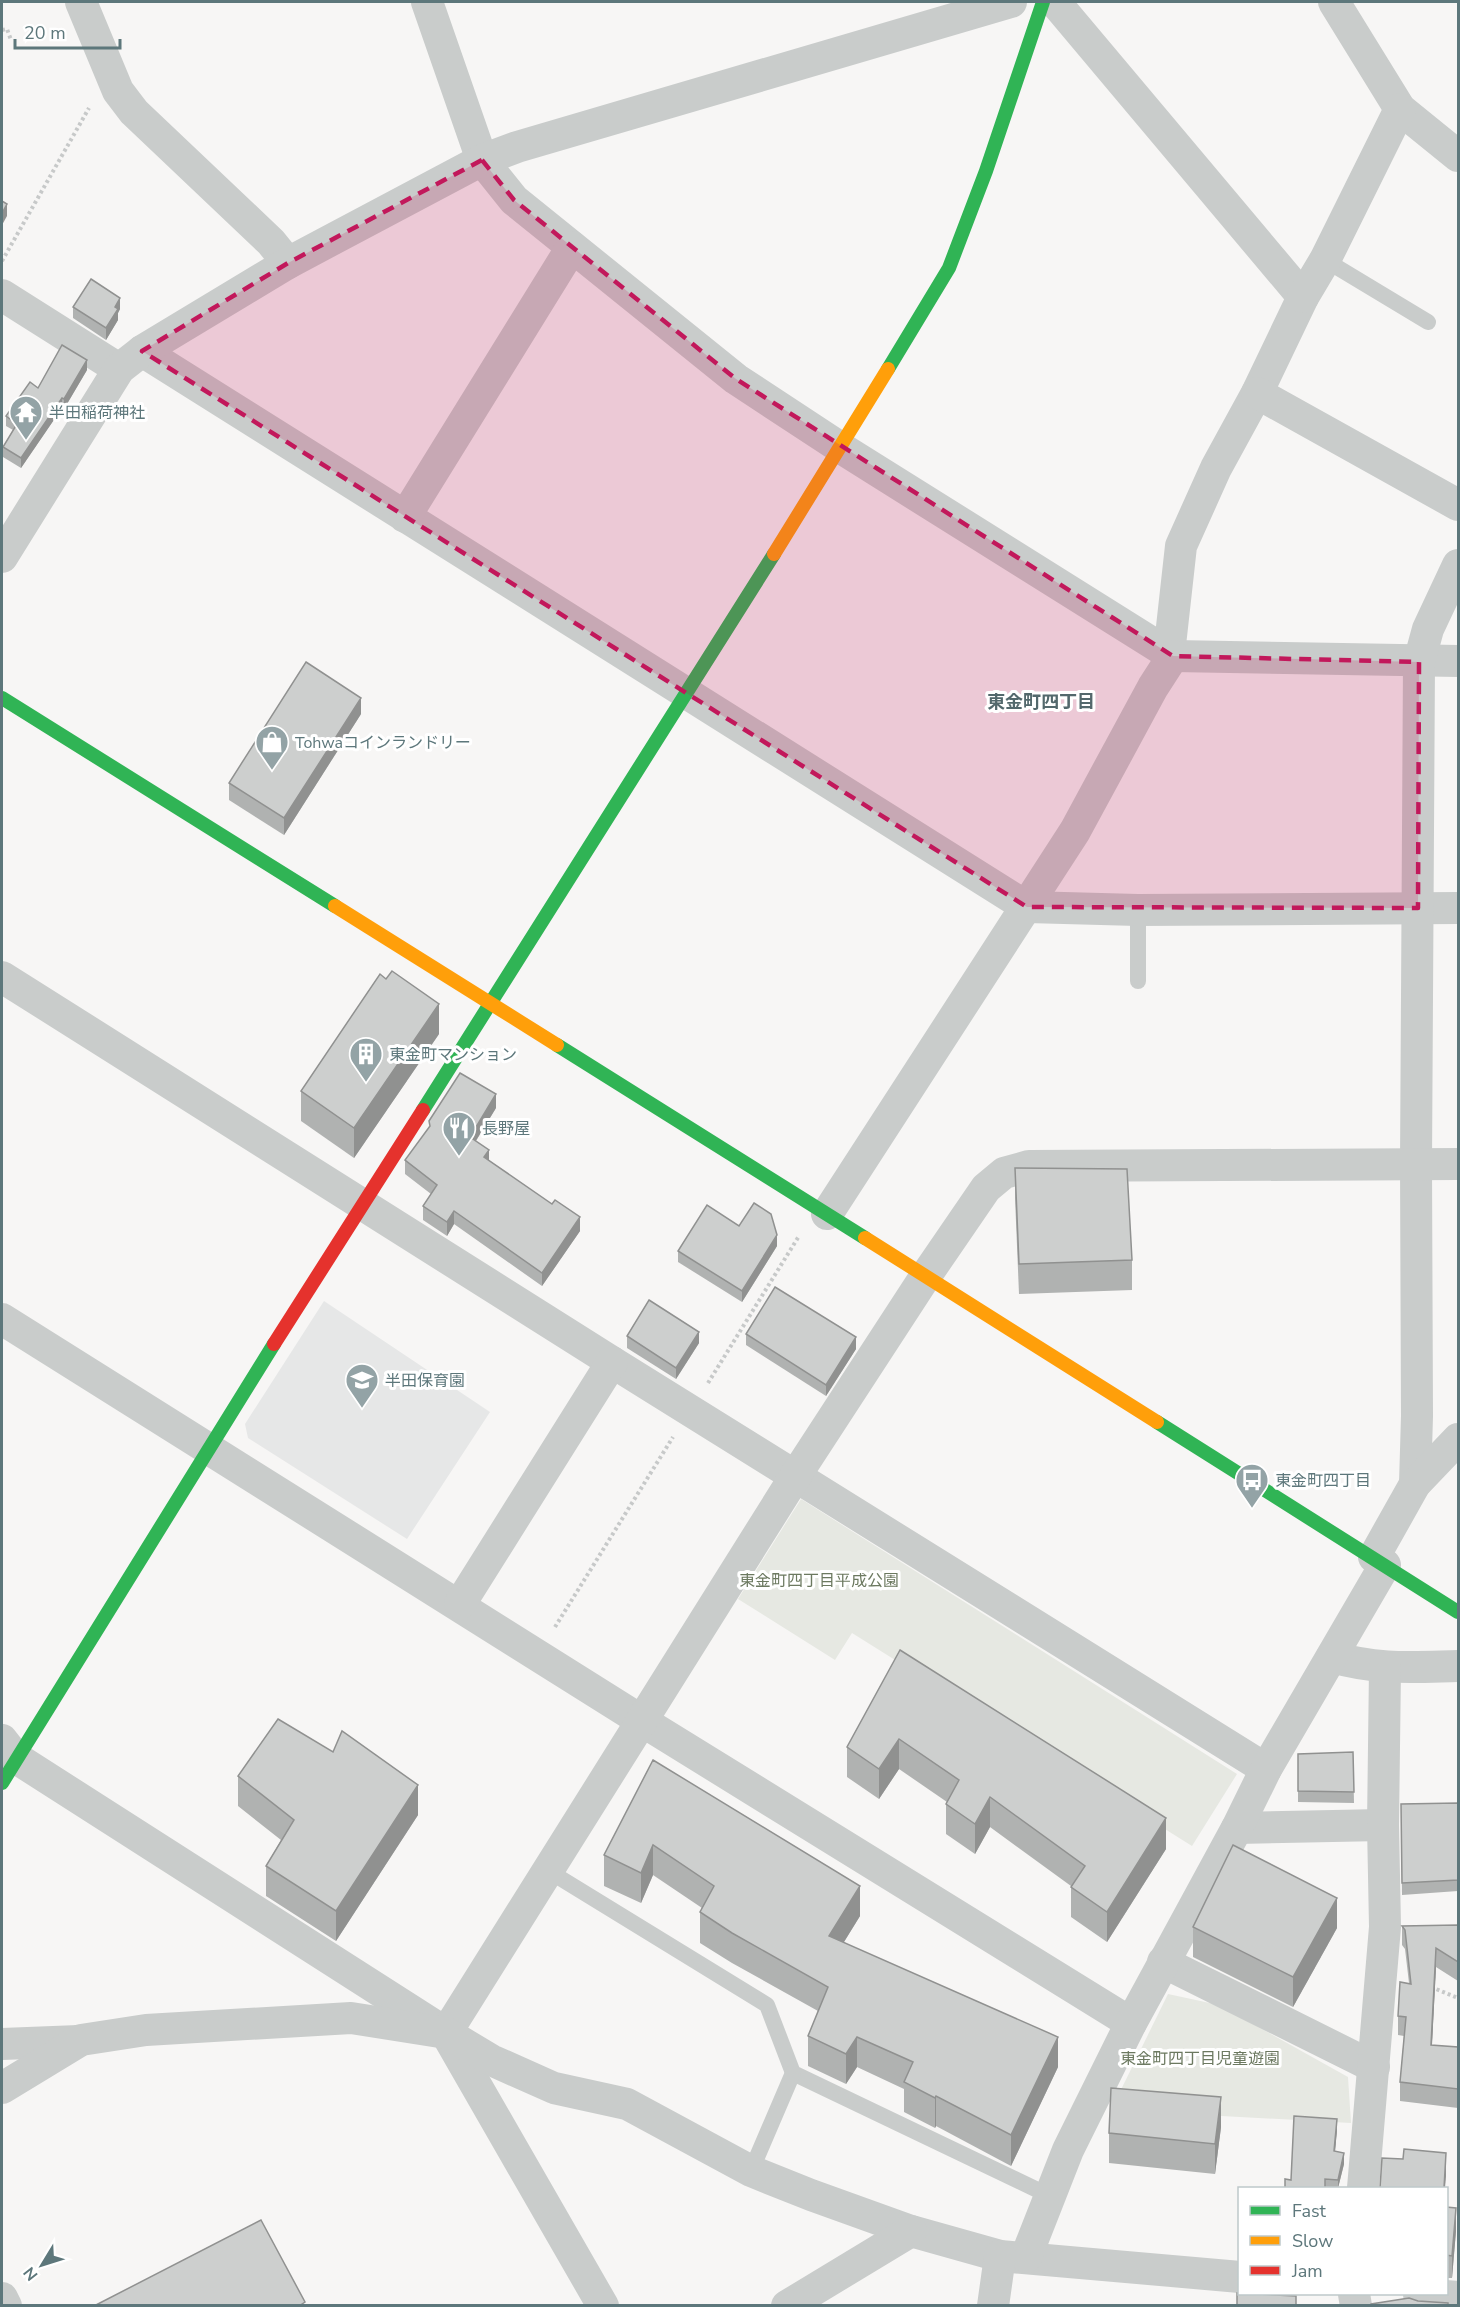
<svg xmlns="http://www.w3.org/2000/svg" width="1460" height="2307" font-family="'Nunito Sans','Noto Sans JP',sans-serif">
<rect width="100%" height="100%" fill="#f7f6f5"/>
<path fill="#e6e7e7" d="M324,1301L490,1412L407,1539L248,1438L245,1424Z"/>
<g fill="#e6e8e2">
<path d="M801,1499L1237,1774L1192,1846L852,1633L835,1660L738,1599Z"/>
<path d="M1168,1994L1219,2005L1348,2077L1351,2123L1111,2110Z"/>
</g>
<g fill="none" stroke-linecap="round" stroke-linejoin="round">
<g stroke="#c7c9c9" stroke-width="4" stroke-dasharray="3 3" stroke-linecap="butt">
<path d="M2,30L7,29L11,40"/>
<path d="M2,261L89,108"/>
<path d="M708,1383L799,1236"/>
<path d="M555,1627L673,1437"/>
<path d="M1431,1987L1458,1998"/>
</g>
<g stroke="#c9cccb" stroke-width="16">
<path d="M1325,260L1428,322"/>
<path d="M1138,910V981"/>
<path d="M547,1870L767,2005L793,2073L1050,2196"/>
<path d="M751,2171L793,2073"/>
</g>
<g stroke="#c9cccb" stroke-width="32">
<path d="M81,2L118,91L134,112L271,242L288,263"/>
<path d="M427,2L482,160L514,200L736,379L841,448L1173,656L1458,661"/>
<path d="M1055,2L1303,297L1257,393L1216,468L1181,546L1169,654"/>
<path d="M1334,2L1400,109L1458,156"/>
<path d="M2,295L119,369"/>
<path d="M1303,297L1325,260L1400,109"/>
<path d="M142,351L1027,907L1138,910L1458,908"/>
<path d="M1257,393L1458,505"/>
<path d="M405,517L572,247"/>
<path d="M2,557L119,369L142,351L288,263L482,160L517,147L1011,2"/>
<path d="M2,977L612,1362L1266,1769"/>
<path d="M827,1214L1075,831L1153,687L1173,656"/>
<path d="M2,1319L642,1721L1131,2023"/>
<path d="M1415,1484L1417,1416L1416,1164L1419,662L1428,629L1458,565"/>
<path d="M1374,1557L1415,1484L1458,1439"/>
<path d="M460,1604L612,1362"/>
<path d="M1332,1657C1378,1670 1412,1667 1458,1666"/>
<path d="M2,1740L16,1758L446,2033L603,2306"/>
<path d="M1237,1828L1383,1825"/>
<path d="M1163,1962L1374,2067"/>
<path d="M446,2033L796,1475L925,1277L986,1188L1004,1173L1029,1166L1458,1164"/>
<path d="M2,2044L79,2041"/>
<path d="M2,2088L81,2040L146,2030L351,2018L446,2033L491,2060L554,2088L627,2104L751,2171L811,2195L911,2231L1000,2256L1240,2277"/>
<path d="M1363,2188L1385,1927L1383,1825L1385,1668"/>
<path d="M1026,2257L1068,2150L1131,2023L1237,1828L1266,1769L1385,1565"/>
<path d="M1354,2294L1356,2306"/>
<path d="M1419,2294L1458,2297"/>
<path d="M2,2298L6,2306"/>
<path d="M787,2306L911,2231"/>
<path d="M993,2306L1000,2256"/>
</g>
<g stroke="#30b455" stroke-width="14">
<path d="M888,369L949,268L986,171L1043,2"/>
<path d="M2,698L335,906"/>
<path d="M557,1045L865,1238"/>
<path d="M423,1110L774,554"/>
<path d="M1157,1422L1458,1612"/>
<path d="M2,1783L274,1344"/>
</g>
<g stroke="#ff9f0a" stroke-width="14">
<path d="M774,554L888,369"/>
<path d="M335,906L557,1045"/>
<path d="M865,1238L1157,1422"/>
</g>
<path stroke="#e5322d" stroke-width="14" d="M274,1344L423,1110"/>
</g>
<g fill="#b0b2b1">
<path d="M73,307L120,309L118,313V320L106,340L73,318Z"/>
<path d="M87,370L64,409L62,408L21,468L3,457V447L13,430L6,426V416L38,388Z"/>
<path d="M361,714L284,835L229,800V783Z"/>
<path d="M439,1034L354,1158L301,1121V1091Z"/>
<path d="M496,1108L476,1141L489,1160L580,1231L542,1286L454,1224L447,1236L423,1220V1206L431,1194L405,1174V1160Z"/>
<path d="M1015,1168L1132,1260V1290L1019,1294L1015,1198Z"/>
<path d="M739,1226L777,1246L742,1302L678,1262V1251Z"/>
<path d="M746,1334L856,1349L826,1396L746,1345Z"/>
<path d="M627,1336L699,1343L676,1379L627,1348Z"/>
<path d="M900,1650L1166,1849L1107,1942L1071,1917V1886L990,1827L975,1854L946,1834V1804L947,1802L899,1769L879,1799L847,1777V1747Z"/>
<path d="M333,1752L418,1815L336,1941L266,1896V1866L281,1840L238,1806V1776Z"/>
<path d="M1353,1752L1354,1803L1298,1802V1754Z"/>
<path d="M653,1760L860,1916L844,1942L1058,2067L1011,2166L936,2126L935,2128L904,2112V2089L857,2067L846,2084L808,2066V2036L818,2011L732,1963L700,1943V1912L702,1908L653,1875L641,1903L604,1886V1855Z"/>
<path d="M1458,1803V1891L1402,1895L1401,1804Z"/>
<path d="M1458,1925V1981L1436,1967L1432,2045L1458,2047V2108L1400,2101V2082L1404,2036L1398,2035V2016L1409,1983L1405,1949L1402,1945V1926Z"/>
<path d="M1193,1927L1337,1928L1293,2007L1193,1957Z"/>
<path d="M1221,2127L1215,2174L1109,2163V2133Z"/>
<path d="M1337,2130L1335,2151L1344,2164L1338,2188H1285L1291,2180Z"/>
<path d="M1446,2207L1456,2231L1452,2278H1446Z"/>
</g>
<g fill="#909190">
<path d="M7,204V216L2,225V213Z"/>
<path d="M120,298V309L118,313V320L106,340V328L115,307Z"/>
<path d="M87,360V370L64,409V399Z"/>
<path d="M62,398V408L21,468V458Z"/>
<path d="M361,698V714L284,835V818Z"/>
<path d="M439,1004V1034L354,1158V1128Z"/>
<path d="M496,1094V1108L470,1150V1137Z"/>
<path d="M489,1150V1164L484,1157Z"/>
<path d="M454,1211V1224L447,1236V1222Z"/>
<path d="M580,1217V1231L542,1286V1273Z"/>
<path d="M777,1235V1246L742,1302V1291Z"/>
<path d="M699,1332V1343L676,1379V1368Z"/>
<path d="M856,1337V1349L826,1396V1385Z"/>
<path d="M899,1739V1769L879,1799V1769Z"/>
<path d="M418,1785V1815L336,1941V1911Z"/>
<path d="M990,1797V1827L975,1854V1824Z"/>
<path d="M1166,1818V1849L1107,1942V1912Z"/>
<path d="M653,1845V1875L641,1903V1873Z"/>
<path d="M860,1886V1916L829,1966V1936Z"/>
<path d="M1337,1898V1928L1293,2007V1977Z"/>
<path d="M1436,1948V1967L1431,2063V2045Z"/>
<path d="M857,2037V2067L846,2084V2054Z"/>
<path d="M1058,2037V2067L1011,2166V2135Z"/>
<path d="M936,2096V2126L935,2128V2098Z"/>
<path d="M1221,2097V2127L1215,2174V2144Z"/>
<path d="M1337,2119V2130L1334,2163V2151Z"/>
<path d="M1344,2153V2164L1338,2188V2180Z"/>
<path d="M1446,2153V2176L1445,2188H1444Z"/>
<path d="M1456,2208V2231L1452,2278V2256Z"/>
</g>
<g fill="#cdcfce" stroke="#909190" stroke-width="1.5">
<path d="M2,201L7,204L2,213Z"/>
<path d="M91,279L120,298L115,307L118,309L106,328L73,307Z"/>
<path d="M62,345L87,360L64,399L62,398L21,458L3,447L17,424L6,416L30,382L38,388Z"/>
<path d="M306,662L361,698L284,818L229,783Z"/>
<path d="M392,971L439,1004L354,1128L301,1091L380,974L386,979Z"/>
<path d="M460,1073L496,1094L470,1137L489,1150L484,1157L552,1204L555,1200L580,1217L542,1273L454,1211L447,1222L423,1206L437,1185L405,1160L430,1126L429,1121Z"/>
<path d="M1015,1168L1127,1169L1132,1260L1019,1264Z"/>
<path d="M754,1203L771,1214L777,1235L742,1291L678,1251L707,1205L739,1226Z"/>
<path d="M775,1287L856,1337L826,1385L746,1334Z"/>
<path d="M649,1300L699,1332L676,1368L627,1336Z"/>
<path d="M900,1650L1166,1818L1107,1912L1071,1887L1085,1866L990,1797L975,1824L946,1804L959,1780L899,1739L879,1769L847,1747Z"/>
<path d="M278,1719L333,1752L342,1731L418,1785L336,1911L266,1866L294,1820L238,1776Z"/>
<path d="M1353,1752L1354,1792L1298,1791V1754Z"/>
<path d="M653,1760L860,1886L829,1936L1058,2037L1011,2135L936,2096L935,2098L904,2082L913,2062L857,2037L846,2054L808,2036L828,1987L732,1933L700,1912L714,1886L653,1845L641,1873L604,1855Z"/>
<path d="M1458,1803V1880L1402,1883L1401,1804Z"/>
<path d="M1233,1845L1337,1898L1293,1977L1193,1927Z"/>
<path d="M1458,1925V1962L1436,1948L1431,2045L1458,2047V2089L1400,2082L1406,2017L1398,2016L1400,1982L1411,1984L1405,1930L1402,1926Z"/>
<path d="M1111,2088L1221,2097L1215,2144L1109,2133Z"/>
<path d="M1294,2116L1337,2119L1334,2151L1344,2153L1338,2180L1325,2179V2188H1285V2179L1291,2180Z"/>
<path d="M1404,2149L1446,2153L1444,2188H1380L1382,2158L1403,2159Z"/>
<path d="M1446,2207L1456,2208L1452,2256L1446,2255Z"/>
<path d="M261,2220L305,2302L299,2306H94Z"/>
<path d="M1237,2293L1296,2296V2306H1237Z"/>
<path d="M1409,2298L1418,2301L1448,2303V2306H1370L1371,2304Z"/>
</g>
<path fill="#c2185b" fill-opacity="0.2" stroke="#c2185b" stroke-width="4.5" stroke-dasharray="12 8" stroke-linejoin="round" d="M482,160L514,200L736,379L1173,656L1419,662L1418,908L1027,907L142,351L288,263Z"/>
<defs>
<g id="temple-pin" transform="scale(1.725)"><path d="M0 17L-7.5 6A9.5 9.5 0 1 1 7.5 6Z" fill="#93a3a6" stroke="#fff"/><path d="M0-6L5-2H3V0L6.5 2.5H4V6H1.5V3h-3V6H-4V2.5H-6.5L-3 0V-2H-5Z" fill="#fff"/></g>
<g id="shop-pin" transform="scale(1.725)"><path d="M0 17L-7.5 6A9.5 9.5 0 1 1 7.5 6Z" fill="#93a3a6" stroke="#fff"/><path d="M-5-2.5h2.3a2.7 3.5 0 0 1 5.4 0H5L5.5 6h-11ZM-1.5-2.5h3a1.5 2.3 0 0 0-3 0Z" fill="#fff"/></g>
<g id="building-pin" transform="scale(1.725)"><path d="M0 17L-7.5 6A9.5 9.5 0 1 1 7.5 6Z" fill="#93a3a6" stroke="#fff"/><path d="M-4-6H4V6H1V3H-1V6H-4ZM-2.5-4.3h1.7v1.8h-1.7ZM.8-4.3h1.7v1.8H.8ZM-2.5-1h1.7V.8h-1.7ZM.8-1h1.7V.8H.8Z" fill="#fff"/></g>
<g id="restaurant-pin" transform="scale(1.725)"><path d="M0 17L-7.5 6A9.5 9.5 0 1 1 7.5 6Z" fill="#93a3a6" stroke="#fff"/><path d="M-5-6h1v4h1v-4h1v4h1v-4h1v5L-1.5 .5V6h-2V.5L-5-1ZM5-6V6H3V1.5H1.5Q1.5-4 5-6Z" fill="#fff"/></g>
<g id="school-pin" transform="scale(1.725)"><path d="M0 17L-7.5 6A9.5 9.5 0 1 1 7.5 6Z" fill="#93a3a6" stroke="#fff"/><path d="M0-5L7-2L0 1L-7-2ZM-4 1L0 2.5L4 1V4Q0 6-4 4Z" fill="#fff"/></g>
<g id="bus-pin" transform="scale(1.725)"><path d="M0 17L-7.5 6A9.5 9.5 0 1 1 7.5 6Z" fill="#93a3a6" stroke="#fff"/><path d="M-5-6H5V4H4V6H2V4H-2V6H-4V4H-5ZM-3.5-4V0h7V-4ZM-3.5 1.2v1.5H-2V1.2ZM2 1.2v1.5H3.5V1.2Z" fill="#fff"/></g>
</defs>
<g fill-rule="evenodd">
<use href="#temple-pin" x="26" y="412"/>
<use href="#shop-pin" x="272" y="742"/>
<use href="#building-pin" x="366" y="1054"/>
<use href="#restaurant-pin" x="459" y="1128"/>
<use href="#school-pin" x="362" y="1380"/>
<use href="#bus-pin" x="1252" y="1480"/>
</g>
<g text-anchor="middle" stroke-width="6" stroke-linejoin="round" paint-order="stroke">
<g font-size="16" fill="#5d777b" stroke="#fff" text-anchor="start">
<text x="49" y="418">半田稲荷神社</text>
<text x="295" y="748">Tohwaコインランドリー</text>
<text x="389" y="1060">東金町マンション</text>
<text x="482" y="1134">長野屋</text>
<text x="385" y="1386">半田保育園</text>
<text x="1275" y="1486">東金町四丁目</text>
</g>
<g font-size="16" fill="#6c7960" stroke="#fff">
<text x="819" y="1586">東金町四丁目平成公園</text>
<text x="1200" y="2064">東金町四丁目児童遊園</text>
</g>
<g font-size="18" font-weight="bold" fill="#53686c" stroke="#fff">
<text x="1041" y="708">東金町四丁目</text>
</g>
</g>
<rect width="1460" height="2307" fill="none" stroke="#5d777b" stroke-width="6"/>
<rect x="1238" y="2187" width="210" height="108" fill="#ffffff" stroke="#bec9ca" stroke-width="1.5"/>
<rect x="1250" y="2206" width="30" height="9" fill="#30b455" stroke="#bec9ca" stroke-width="1.5"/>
<text x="1292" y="2217" font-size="18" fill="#5d777b">Fast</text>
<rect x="1250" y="2236" width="30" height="9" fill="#ff9f0a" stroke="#bec9ca" stroke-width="1.5"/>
<text x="1292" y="2247" font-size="18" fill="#5d777b">Slow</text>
<rect x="1250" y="2266" width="30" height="9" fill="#e5322d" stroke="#bec9ca" stroke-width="1.5"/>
<text x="1292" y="2277" font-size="18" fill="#5d777b">Jam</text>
<g transform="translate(42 2265) rotate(232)" stroke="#ffffff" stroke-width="4.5" paint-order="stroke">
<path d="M0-4.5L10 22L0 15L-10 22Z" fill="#5d777b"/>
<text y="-9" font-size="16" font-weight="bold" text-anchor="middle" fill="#5d777b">N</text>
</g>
<path d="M15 39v9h105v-9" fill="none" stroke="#5d777b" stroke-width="3"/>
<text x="24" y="39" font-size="18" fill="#5d777b" stroke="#ffffff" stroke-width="4.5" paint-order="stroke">20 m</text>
</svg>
